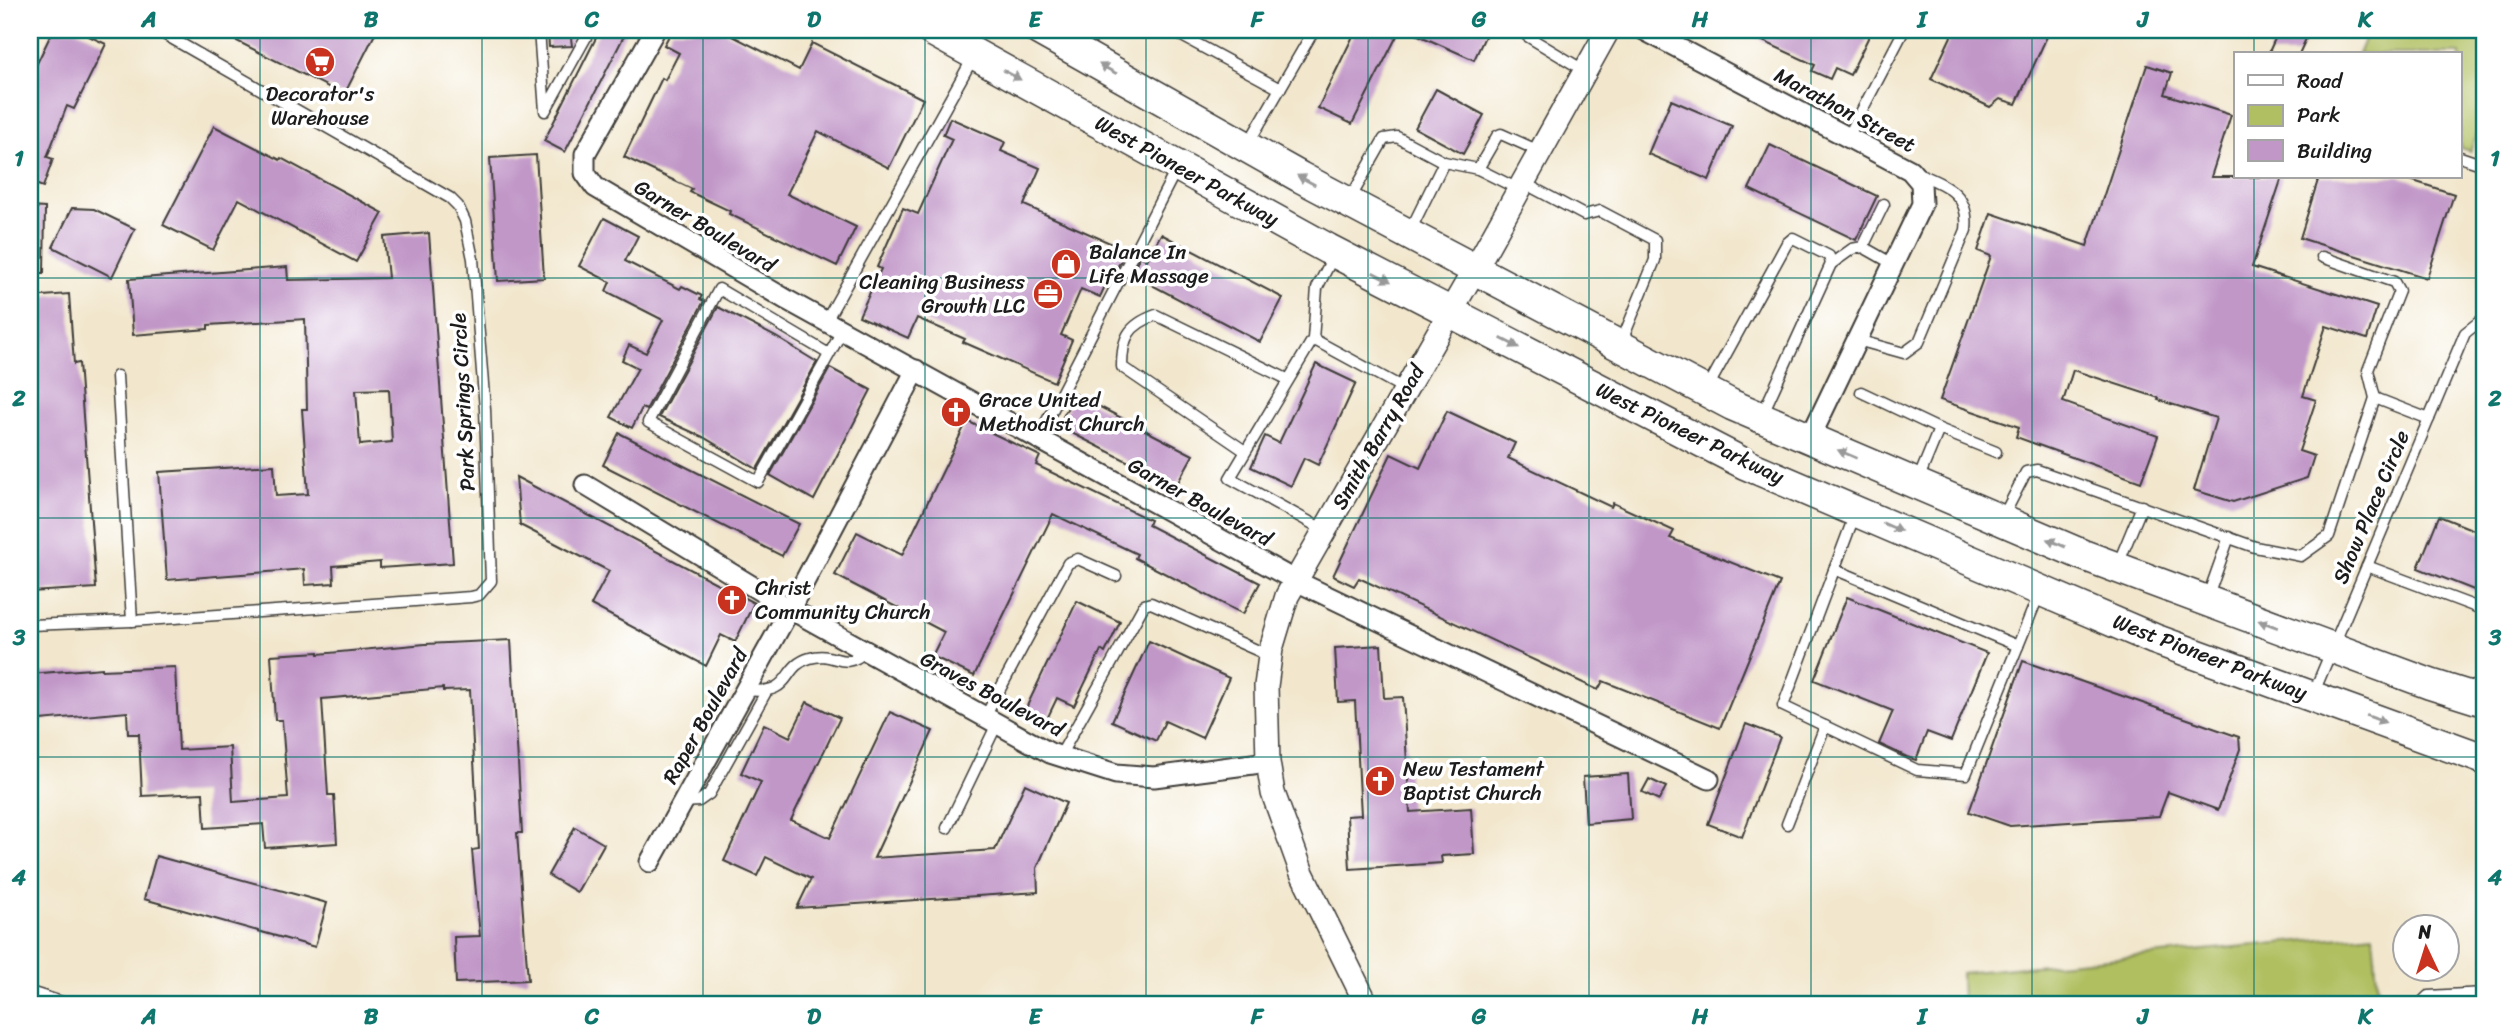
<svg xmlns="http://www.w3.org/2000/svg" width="2514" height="1035" font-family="Sriracha,sans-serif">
<rect width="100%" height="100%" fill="#fff"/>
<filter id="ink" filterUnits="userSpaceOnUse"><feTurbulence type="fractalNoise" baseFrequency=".0143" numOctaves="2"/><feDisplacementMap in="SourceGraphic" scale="14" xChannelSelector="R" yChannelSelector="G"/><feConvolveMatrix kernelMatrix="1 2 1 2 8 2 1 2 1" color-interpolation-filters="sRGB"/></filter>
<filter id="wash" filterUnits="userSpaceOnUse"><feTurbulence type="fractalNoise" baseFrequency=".00686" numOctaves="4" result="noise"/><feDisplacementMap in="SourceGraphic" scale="28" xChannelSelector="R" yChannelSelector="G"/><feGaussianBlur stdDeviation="1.57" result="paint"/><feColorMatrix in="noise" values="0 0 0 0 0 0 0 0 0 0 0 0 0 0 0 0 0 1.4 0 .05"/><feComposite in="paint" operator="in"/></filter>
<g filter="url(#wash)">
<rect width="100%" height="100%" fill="#f2e7cd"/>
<g fill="#b0bf61" stroke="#666e3e" stroke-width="2">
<path d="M2368,30H2484V134L2478,132L2470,151L2460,148V54H2358Z"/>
<path d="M2373,934L2379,1005H1962L1961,973Z"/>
</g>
<g id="blocks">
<g fill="#c197c8" fill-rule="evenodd">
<path d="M53,30H76L106,44L74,109L67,106L47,157L53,159L43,187L30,182V78Z"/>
<path d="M215,30H377L344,95Z"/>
<path d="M548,30H570L572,46L549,47Z"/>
<path d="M600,30H627L565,152L544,141Z"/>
<path d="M672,30H721L799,70L812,43L923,99L889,168L818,131L787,194L856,227L837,266L729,214L730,211L690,192L692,189L624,157L662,78L665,80L679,53L664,45Z"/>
<path d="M1356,30H1400L1352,124L1318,108Z"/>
<path d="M1407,30H1488L1474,60Z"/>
<path d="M1739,30H1872L1850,75L1835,68L1830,79L1812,71L1815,65Z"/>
<path d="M1954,30H2050L2016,104L2000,99L1990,107L1931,79Z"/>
<path d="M2279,30H2310L2299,54H2268Z"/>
<path d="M2147,65L2172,73L2165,94L2231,115L2211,177H2282L2252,267L2377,307L2367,339L2326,326L2303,396L2316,400L2299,451L2314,456L2307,478L2233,502L2194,490L2216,418L2158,400L2159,398L2073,370L2063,402L2158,436L2141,482L2016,437L2019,427L1940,400L1991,256L1978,251L1991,213L2087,246Z"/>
<path d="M1436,89L1484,115L1463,154L1415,128Z"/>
<path d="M1671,100L1732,126L1709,180L1648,154Z"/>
<path d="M950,118L1005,142L1001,151L1040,168L1024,205L1126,250L1117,268L1114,266L1100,297L1081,289L1061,335L1072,340L1054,382L963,342L965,339L917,318L908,338L859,316L881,269L877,267L903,208L918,214L952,139L943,135Z"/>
<path d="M214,126L280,160L281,158L383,213L356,262L239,199L213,250L163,225Z"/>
<path d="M1770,145L1877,196L1856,240L1749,189Z"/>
<path d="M536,155L544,278L498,281L490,158Z"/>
<path d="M2319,177H2401L2454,194L2427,278L2300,238Z"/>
<path d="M30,207L45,208L44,273H30Z"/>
<path d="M72,208L94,209L135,229L112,277L53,247Z"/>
<path d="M604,218L638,236L625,261L680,289L682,286L702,296L700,299L704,301L646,410L642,408L632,428L611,417L638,368L622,360L629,345L646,353L663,320L606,291L610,282L579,266Z"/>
<path d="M429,233L453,563L380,568V562L333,566L334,583L305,585L304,569L167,580L159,472L274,465L276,496L308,494L302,409H307L305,319L208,325V329L133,335L129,279L287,267L288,280L388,278L384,237ZM389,389L392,442L360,445L356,390Z"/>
<path d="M1161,234L1283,298L1260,342L1131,274L1140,256L1147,260Z"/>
<path d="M69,294L74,364L79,363L96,588L30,592V540H34L30,439V297Z"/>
<path d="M718,307L776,337L817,362L757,469L703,437L659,417Z"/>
<path d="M1316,364L1356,383L1318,465L1304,458L1291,486L1251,467L1265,436L1279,443Z"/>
<path d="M830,368L871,390L814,500L770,475Z"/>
<path d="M1075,394L1193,455L1176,486L1058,426Z"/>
<path d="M1447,411L1515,443L1508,458L1611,507L1613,503L1674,531L1670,538L1780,582L1720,728L1603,681L1598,690L1359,578L1354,586L1333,576L1391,454L1420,468Z"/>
<path d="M967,421L1040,456L1036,465L1150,520L1148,525L1260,583L1243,614L1135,558L1137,554L1053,514L974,676L932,656L944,632L835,575L857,532L902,555Z"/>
<path d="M619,433L799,524L782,556L603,465Z"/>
<path d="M516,477L754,603L735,642L721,635L706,666L591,605L609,571L520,525Z"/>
<path d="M2439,516L2484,534V594L2418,568Z"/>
<path d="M1847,597L1987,653L1951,741L1927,732L1916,760L1907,757L1879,744L1893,711L1814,680Z"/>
<path d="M1077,601L1120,622L1105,653L1101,650L1074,706L1057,698L1047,719L1026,708Z"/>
<path d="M511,640L522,833H517L528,980L456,983L454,937L480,936L472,850L479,849L470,690L443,691V688L322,699L328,795H334L337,843L265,848L263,824L205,828L203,793L142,796L139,734H128L127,712L30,721V674L102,668V670L175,667L179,750L230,747L233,802L288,798L282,720H275L271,655L319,652V654L425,644Z"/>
<path d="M1149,641L1229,678L1202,738L1165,721L1156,741L1112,721Z"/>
<path d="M1381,645L1384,698L1403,697L1410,812L1471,808L1474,854L1441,856L1442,863L1350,869L1347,816L1361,815L1355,701L1338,702L1335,648Z"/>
<path d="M2023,661L2239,737L2240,749L2218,810L2168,792L2159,816L2010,826L1969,812Z"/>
<path d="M807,702L840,718L791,820L830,838L890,712L933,731L874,858L995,850L1025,784L1066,803L1037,868L1038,892L797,908L811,879L766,857L757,876L724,861L761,782L741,773L764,724L790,737Z"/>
<path d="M1746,724L1780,737L1742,837L1708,824Z"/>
<path d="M1628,774L1631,819L1586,823L1583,777Z"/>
<path d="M1649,779L1666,787L1659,800L1642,792Z"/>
<path d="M575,827L604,844L577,892L548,875Z"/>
<path d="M156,856L327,903L315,947L144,899Z"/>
</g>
</g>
</g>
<g filter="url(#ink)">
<use href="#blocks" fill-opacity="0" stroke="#3c3a37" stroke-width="2"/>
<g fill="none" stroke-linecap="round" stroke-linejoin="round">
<g stroke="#3c3a37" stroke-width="13">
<g id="service">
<path d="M539,30L545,111L590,30"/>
<path d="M1171,30L1280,89"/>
<path d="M1530,30L1527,36L1585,71"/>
<path d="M1848,137L1904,30"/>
<path d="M1248,144L1314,30"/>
<path d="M2460,157L2484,165"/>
<path d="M1478,169L1518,189"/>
<path d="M1522,182L1584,215L1600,211L1655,240V260L1621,343"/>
<path d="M1350,199L1384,139L1397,137L1444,162L1478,169L1497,136L1501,134L1539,151"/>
<path d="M1410,231L1444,162"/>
<path d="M1863,247L1884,204"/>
<path d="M2322,257L2394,282L2399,291L2368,370L2375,398"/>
<path d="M1831,264L1852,249L1863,247L1893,264"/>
<path d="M826,321L974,56"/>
<path d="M1313,339L1405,389"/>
<path d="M1857,340L1904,353L1919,342L1966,230C1970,194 1947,186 1918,173"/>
<path d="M829,354L719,289L648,422L758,482L835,344L842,330"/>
<path d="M117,376L132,621"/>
<path d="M1708,387L1787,243L1793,238L1829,256L1831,264L1762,415"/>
<path d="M1861,392L1939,429L1918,480"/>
<path d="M1939,429L1996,452"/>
<path d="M1038,438L1177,168"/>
<path d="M1245,451L1122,367C1122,338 1128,325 1156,315L1287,379"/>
<path d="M1855,514L1783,706L1917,770L1966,774L2039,594"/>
<path d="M2003,517L2026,472L2037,470L2255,547L2301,556L2329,536L2375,398L2429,419"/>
<path d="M1324,530L1230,478L1313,339L1317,288L1333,257"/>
<path d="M2118,564L2142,506"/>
<path d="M2367,566L2484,610"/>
<path d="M1834,569L2018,646"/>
<path d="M2208,596L2229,537"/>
<path d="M30,625L132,621L471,597L479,595L491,581L485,409L473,259L465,221L458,206L450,198L157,30"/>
<path d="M745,690C796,696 779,667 810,658C836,650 842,673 866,651"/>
<path d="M2314,692L2465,333L2484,318"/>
<path d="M985,717L1068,563L1078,559L1116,576"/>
<path d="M1060,756L1144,605L1151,603L1270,656"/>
<path d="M683,802L699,801L709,794L766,692"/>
<path d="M1787,824L1825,726"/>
<path d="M947,828L997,724"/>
<path d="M30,992L71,1005"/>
<path d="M2419,1005L2428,996L2484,993"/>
</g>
</g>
<g stroke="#3c3a37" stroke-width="23">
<g id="minor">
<path d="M655,30L585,154V173L595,187L787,300L1296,581L1709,779"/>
<path d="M1644,30L1910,170L1921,183L1922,204L1810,438"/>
<path d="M585,485L790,609L1050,753L1116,774L1154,777L1268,762"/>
<path d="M650,862L790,609L916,370"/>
</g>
</g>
<g stroke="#3c3a37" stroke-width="26">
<path id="tertiary" d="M1367,1005L1302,873L1273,793L1268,762L1266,686L1271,649L1287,596L1475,269L1608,30"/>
</g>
<g stroke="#3c3a37" stroke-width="33">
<g id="primary">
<path d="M931,30L1328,249L1745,464L2154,639L2484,759"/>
<path d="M1039,30L1300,177L1732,405L2083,555L2430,684L2484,701"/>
</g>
</g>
<use href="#service" stroke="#fff" stroke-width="10"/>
<use href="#minor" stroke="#fff" stroke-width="19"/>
<use href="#tertiary" stroke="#fff" stroke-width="23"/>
<use href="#primary" stroke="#fff" stroke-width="30"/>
</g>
<defs><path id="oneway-solid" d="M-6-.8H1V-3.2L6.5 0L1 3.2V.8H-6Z" transform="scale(1.75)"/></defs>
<g fill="#999">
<use href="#oneway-solid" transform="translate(1108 69) rotate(-151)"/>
<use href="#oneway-solid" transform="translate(1012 75) rotate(29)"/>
<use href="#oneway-solid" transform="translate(1306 180) rotate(-152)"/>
<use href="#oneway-solid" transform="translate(1382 277) rotate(27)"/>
<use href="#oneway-solid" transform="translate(1510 343) rotate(27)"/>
<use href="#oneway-solid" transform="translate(1847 454) rotate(-157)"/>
<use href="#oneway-solid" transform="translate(1892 527) rotate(23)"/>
<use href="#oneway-solid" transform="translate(2056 543) rotate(-157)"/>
<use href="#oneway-solid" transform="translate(2268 624) rotate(-160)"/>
<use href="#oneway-solid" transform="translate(2376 719) rotate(20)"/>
</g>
</g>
<path fill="none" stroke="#0f766e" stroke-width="2" stroke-opacity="0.55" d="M260,30V1005M482,30V1005M703,30V1005M925,30V1005M1146,30V1005M1368,30V1005M1589,30V1005M1811,30V1005M2032,30V1005M2254,30V54M2254,177V1005M30,278H2484M30,518H2484M30,757H2484"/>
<defs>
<g id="supermarket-disc" transform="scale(1.575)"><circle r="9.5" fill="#c8321e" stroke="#fff"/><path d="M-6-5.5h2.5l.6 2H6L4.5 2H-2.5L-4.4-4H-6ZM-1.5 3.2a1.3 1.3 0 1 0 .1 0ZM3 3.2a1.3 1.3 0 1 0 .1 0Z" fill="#fff"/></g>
<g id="shop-disc" transform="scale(1.575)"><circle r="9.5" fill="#c8321e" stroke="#fff"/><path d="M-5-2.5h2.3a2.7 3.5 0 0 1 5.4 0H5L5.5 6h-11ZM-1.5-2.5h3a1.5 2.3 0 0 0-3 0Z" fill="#fff"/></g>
<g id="office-disc" transform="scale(1.575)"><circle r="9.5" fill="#c8321e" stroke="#fff"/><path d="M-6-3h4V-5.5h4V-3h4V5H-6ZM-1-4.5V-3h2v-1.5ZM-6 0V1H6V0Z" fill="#fff"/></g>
<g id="church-disc" transform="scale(1.575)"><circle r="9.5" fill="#c8321e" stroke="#fff"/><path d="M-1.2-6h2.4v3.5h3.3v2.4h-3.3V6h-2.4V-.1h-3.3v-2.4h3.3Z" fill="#fff"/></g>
</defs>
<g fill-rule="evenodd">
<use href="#supermarket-disc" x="320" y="62"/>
<use href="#shop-disc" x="1066" y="264"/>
<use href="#office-disc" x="1048" y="294"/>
<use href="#church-disc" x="956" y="412"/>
<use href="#church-disc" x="732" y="600"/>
<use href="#church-disc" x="1380" y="781"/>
</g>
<g text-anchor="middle" stroke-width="7" stroke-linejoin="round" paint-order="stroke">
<g font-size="21" fill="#1c1c1c" stroke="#fff" text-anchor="start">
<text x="320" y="101" text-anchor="middle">Decorator's<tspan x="320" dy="24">Warehouse</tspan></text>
<text x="1089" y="259">Balance In<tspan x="1089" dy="24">Life Massage</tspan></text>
<text x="1025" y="289" text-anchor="end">Cleaning Business<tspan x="1025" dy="24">Growth LLC</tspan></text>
<text x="979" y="407">Grace United<tspan x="979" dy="24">Methodist Church</tspan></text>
<text x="755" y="595">Christ<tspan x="755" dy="24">Community Church</tspan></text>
<text x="1403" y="776">New Testament<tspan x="1403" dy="24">Baptist Church</tspan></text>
</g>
<g font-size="21" fill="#1c1c1c" stroke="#fff">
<text transform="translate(1845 110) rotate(28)" y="7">Marathon Street</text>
<text transform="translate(1187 171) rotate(29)" y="7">West Pioneer Parkway</text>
<text transform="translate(705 226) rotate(31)" y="7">Garner Boulevard</text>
<text transform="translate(463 402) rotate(-93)" y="7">Park Springs Circle</text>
<text transform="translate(1690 433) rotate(26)" y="7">West Pioneer Parkway</text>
<text transform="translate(1378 437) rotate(-60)" y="7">Smith Barry Road</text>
<text transform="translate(1200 502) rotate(29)" y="7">Garner Boulevard</text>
<text transform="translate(2371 507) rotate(-67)" y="7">Show Place Circle</text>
<text transform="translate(2210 657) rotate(21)" y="7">West Pioneer Parkway</text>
<text transform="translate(992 694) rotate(28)" y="7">Graves Boulevard</text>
<text transform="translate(705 716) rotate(-61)" y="7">Raper Boulevard</text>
</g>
</g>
<rect width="2514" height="1035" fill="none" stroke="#fff" stroke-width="77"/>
<rect x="2234" y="52" width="228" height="126" fill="#ffffff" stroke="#a4a4a4" stroke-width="2"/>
<rect x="2248" y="75" width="35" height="10" fill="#ffffff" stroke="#a4a4a4" stroke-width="2"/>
<text x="2297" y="88" font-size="21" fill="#1c1c1c">Road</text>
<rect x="2248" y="105" width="35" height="21" fill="#b0bf61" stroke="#a4a4a4" stroke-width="2"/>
<text x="2297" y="122" font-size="21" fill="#1c1c1c">Park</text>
<rect x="2248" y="140" width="35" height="21" fill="#c197c8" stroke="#a4a4a4" stroke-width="2"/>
<text x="2297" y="158" font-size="21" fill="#1c1c1c">Building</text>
<g transform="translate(2426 948) rotate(356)"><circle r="33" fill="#ffffff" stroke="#a4a4a4" stroke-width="2"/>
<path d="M0-5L12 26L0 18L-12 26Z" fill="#c8321e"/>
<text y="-10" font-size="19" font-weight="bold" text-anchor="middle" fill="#1c1c1c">N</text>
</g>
<rect x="38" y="38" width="2438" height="958" fill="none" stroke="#0f766e" stroke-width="2.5"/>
<g font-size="23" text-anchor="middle" font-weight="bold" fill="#0f766e">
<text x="149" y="27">A</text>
<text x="371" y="27">B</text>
<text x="592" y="27">C</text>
<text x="814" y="27">D</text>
<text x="1035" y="27">E</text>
<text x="1257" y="27">F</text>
<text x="1479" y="27">G</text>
<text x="1700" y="27">H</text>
<text x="1922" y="27">I</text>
<text x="2143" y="27">J</text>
<text x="2365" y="27">K</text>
<text x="19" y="166">1</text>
<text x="2495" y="166">1</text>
<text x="19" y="406">2</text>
<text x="2495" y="406">2</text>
<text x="19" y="645">3</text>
<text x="2495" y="645">3</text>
<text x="19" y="885">4</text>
<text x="2495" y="885">4</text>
<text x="149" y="1024">A</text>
<text x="371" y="1024">B</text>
<text x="592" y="1024">C</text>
<text x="814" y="1024">D</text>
<text x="1035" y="1024">E</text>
<text x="1257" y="1024">F</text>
<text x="1479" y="1024">G</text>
<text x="1700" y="1024">H</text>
<text x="1922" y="1024">I</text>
<text x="2143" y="1024">J</text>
<text x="2365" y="1024">K</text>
</g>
</svg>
